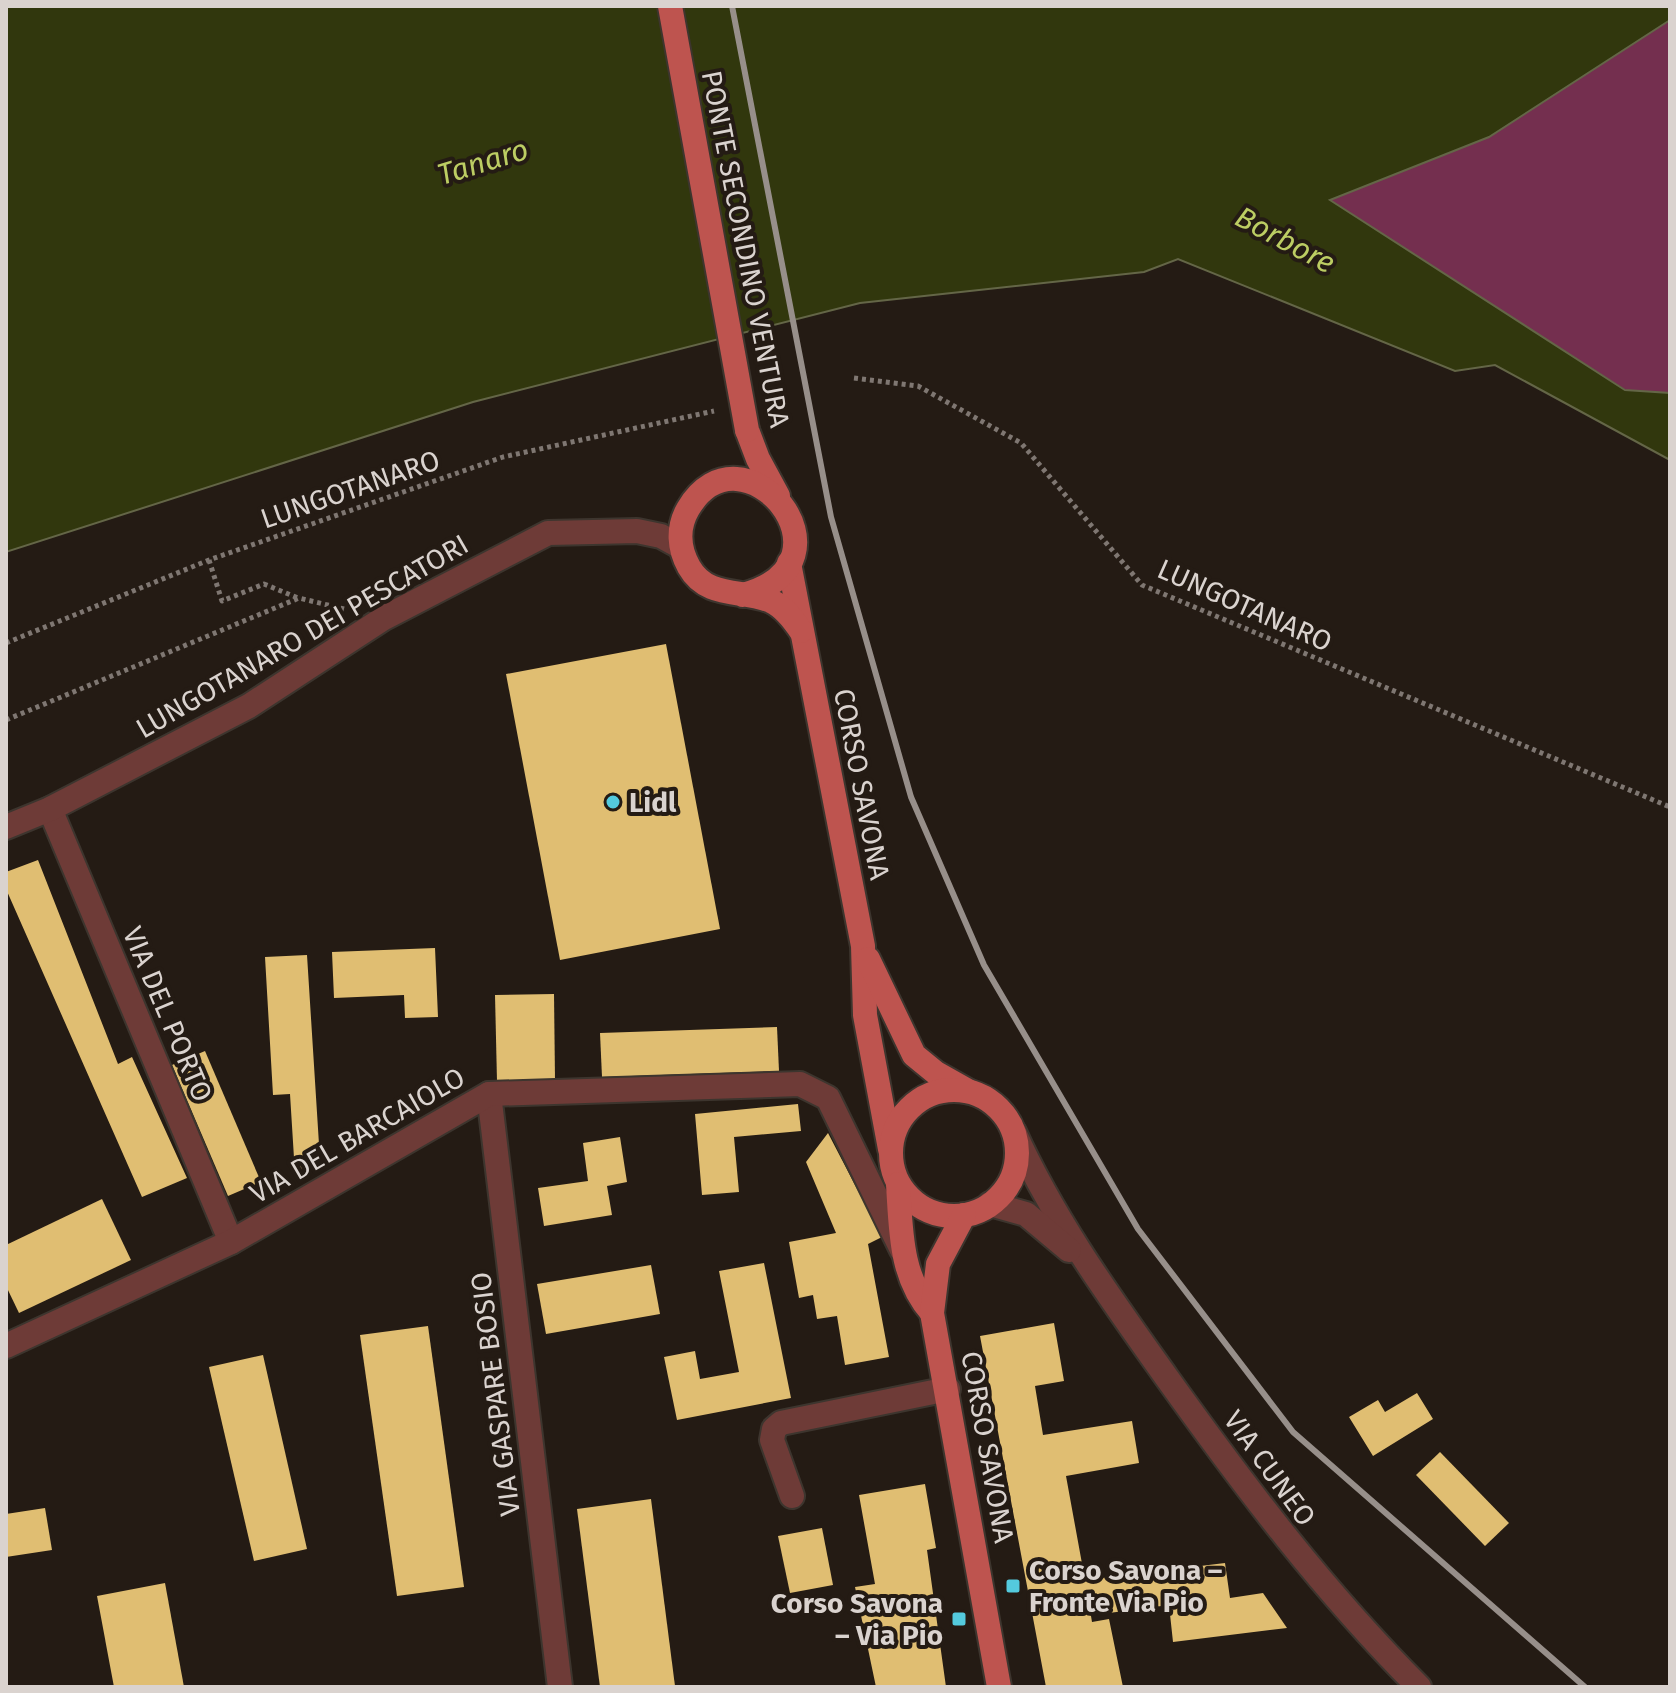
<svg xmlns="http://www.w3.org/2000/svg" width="1676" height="1693" font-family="'Fira Sans',sans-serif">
<rect width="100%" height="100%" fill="#241b14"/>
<path fill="#742f4f" d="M1670,20V393L1626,390L1329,200L1489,137Z"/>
<path fill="#31370d" stroke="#646647" stroke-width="2" d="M6,6H1670V20L1489,137L1330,200L1625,390L1670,393V460L1495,365L1455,371L1178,259L1144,272L860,303L473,402L6,552Z"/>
<g fill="#e0be72">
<path d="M666,644L720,929L560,960L506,674Z"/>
<path d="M38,860L118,1064L132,1057L187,1178L142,1197L6,889V872Z"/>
<path d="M435,948L438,1017L405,1018L404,995L334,998L332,952Z"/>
<path d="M307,955L320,1160L295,1174L290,1094L273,1095L265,957Z"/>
<path d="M554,994L555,1079L497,1081L495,995Z"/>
<path d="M777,1027L779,1071L602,1077L600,1033Z"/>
<path d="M205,1051L261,1182L228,1196L172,1065Z"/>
<path d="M798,1104L801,1131L734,1137L739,1192L702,1195L695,1114Z"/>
<path d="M828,1133L882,1237L868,1244L889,1357L845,1365L837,1316L817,1319L813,1295L799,1298L789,1242L836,1233L806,1162Z"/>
<path d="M620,1137L627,1182L607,1186L612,1215L544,1226L538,1188L588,1181L583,1143Z"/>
<path d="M102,1199L131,1260L19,1313L6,1286V1245Z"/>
<path d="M764,1263L791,1398L677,1420L664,1357L695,1351L700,1379L739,1372L719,1271Z"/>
<path d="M651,1265L660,1314L546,1334L537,1284Z"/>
<path d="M1054,1323L1064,1381L1035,1386L1043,1435L1132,1421L1139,1463L1066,1476L1085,1580L1225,1563L1230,1598L1263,1593L1287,1628L1173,1642L1169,1605L1109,1613L1106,1596L1088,1598L1092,1622L1109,1619L1123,1687H1046L980,1336Z"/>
<path d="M428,1326L464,1587L397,1596L360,1335Z"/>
<path d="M263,1355L307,1549L254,1561L209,1367Z"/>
<path d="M1417,1393L1433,1419L1373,1456L1349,1417L1378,1400L1385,1412Z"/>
<path d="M1440,1452L1509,1523L1485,1546L1416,1475Z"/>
<path d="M925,1484L936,1548L927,1550L946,1687H876L855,1587L875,1584L859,1495Z"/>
<path d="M651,1499L675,1686L600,1687L577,1509Z"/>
<path d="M45,1508L52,1550L6,1557V1514Z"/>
<path d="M822,1528L833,1585L790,1593L778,1536Z"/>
<path d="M165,1583L184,1687H114L97,1596Z"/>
</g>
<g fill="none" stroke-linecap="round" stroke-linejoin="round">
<g stroke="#3d352e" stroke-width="28">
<g id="minor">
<path d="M50,809L231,1242"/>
<path d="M6,827L50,809L249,706L384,618L548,533L637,531L661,536L681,547"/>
<path d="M489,1094L560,1687"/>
<path d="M1014,1132C1054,1221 1111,1299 1167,1378C1245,1487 1324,1592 1419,1687"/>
<path d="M990,1204L1026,1214L1069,1250"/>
<path d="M6,1346L231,1242L489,1094L800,1084L828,1098L902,1250"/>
<path d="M792,1496L772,1440L774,1429L781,1423L948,1389"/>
</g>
</g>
<g stroke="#3d352e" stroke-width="28">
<g id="major">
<path d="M747,430L758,459L778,496"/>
<path d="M789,563L863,946L865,1015L890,1149"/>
<path d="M743,595C865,562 742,417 688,509C677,528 679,549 689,567C707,599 742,589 771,601C784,607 793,619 801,631"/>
<path d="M868,959L914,1055L936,1073L968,1091"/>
<circle cx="954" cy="1153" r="63"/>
<path d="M898,1184C901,1230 900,1277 932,1313"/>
<path d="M964,1215L938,1264L932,1313L999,1687"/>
</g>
</g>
<g stroke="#7f7772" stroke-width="5" stroke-dasharray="4 4" stroke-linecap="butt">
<path d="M854,378L918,386L1021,443L1142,585L1670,807"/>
<path d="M209,560L222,601L264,584L298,598"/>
<path d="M6,643L209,560L503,457L714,411"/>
<path d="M6,720L299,598L344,609"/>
</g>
<use href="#minor" stroke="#6e3b37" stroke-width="24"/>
<use href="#major" stroke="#be544f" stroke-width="24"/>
<path stroke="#978f8a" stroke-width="6" d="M732,6L831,517L911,797L984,965L1138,1229L1293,1432L1585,1687"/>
<g stroke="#3d352e" stroke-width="28" stroke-linecap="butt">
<path id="major-bridge" d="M670,6L747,430"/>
</g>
<use href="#major-bridge" stroke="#be544f" stroke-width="24"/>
</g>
<g fill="#54cadd" stroke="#241b14" stroke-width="3">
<circle cx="613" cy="802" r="8"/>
<rect x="1005" y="1578" width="16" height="16" rx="4"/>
<rect x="951" y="1611" width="16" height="16" rx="4"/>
</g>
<g text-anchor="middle" stroke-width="8" stroke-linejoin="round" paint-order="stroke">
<g font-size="28" fill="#dad3cf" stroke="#241b14">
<text transform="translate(746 249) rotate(79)" y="10">PONTE SECONDINO VENTURA</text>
<text transform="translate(350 489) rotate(-19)" y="10">LUNGOTANARO</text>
<text transform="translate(1245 605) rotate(24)" y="10">LUNGOTANARO</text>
<text transform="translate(302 636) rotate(-30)" y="10">LUNGOTANARO DEI PESCATORI</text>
<text transform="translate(862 784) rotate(79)" y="10">CORSO SAVONA</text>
<text transform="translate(168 1014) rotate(67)" y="10">VIA DEL PORTO</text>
<text transform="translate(357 1135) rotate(-30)" y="10">VIA DEL BARCAIOLO</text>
<text transform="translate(495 1394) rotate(-97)" y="10">VIA GASPARE BOSIO</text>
<text transform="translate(988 1447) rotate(80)" y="10">CORSO SAVONA</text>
<text transform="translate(1270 1468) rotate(54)" y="10">VIA CUNEO</text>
</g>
<g font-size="28" font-weight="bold" fill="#dad3cf" stroke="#241b14" text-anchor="start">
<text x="629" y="812">Lidl</text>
<text x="1029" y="1580">Corso Savona –<tspan x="1029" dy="32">Fronte Via Pio</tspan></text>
<text x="943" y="1613" text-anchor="end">Corso Savona<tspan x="943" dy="32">– Via Pio</tspan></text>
</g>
<g font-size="30" font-style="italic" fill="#bccd63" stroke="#241b14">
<text transform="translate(483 162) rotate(-17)" y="10">Tanaro</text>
<text transform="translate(1285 240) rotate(28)" y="10">Borbore</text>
</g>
</g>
<rect width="1676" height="1693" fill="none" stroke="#dad3cf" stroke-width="16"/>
</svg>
